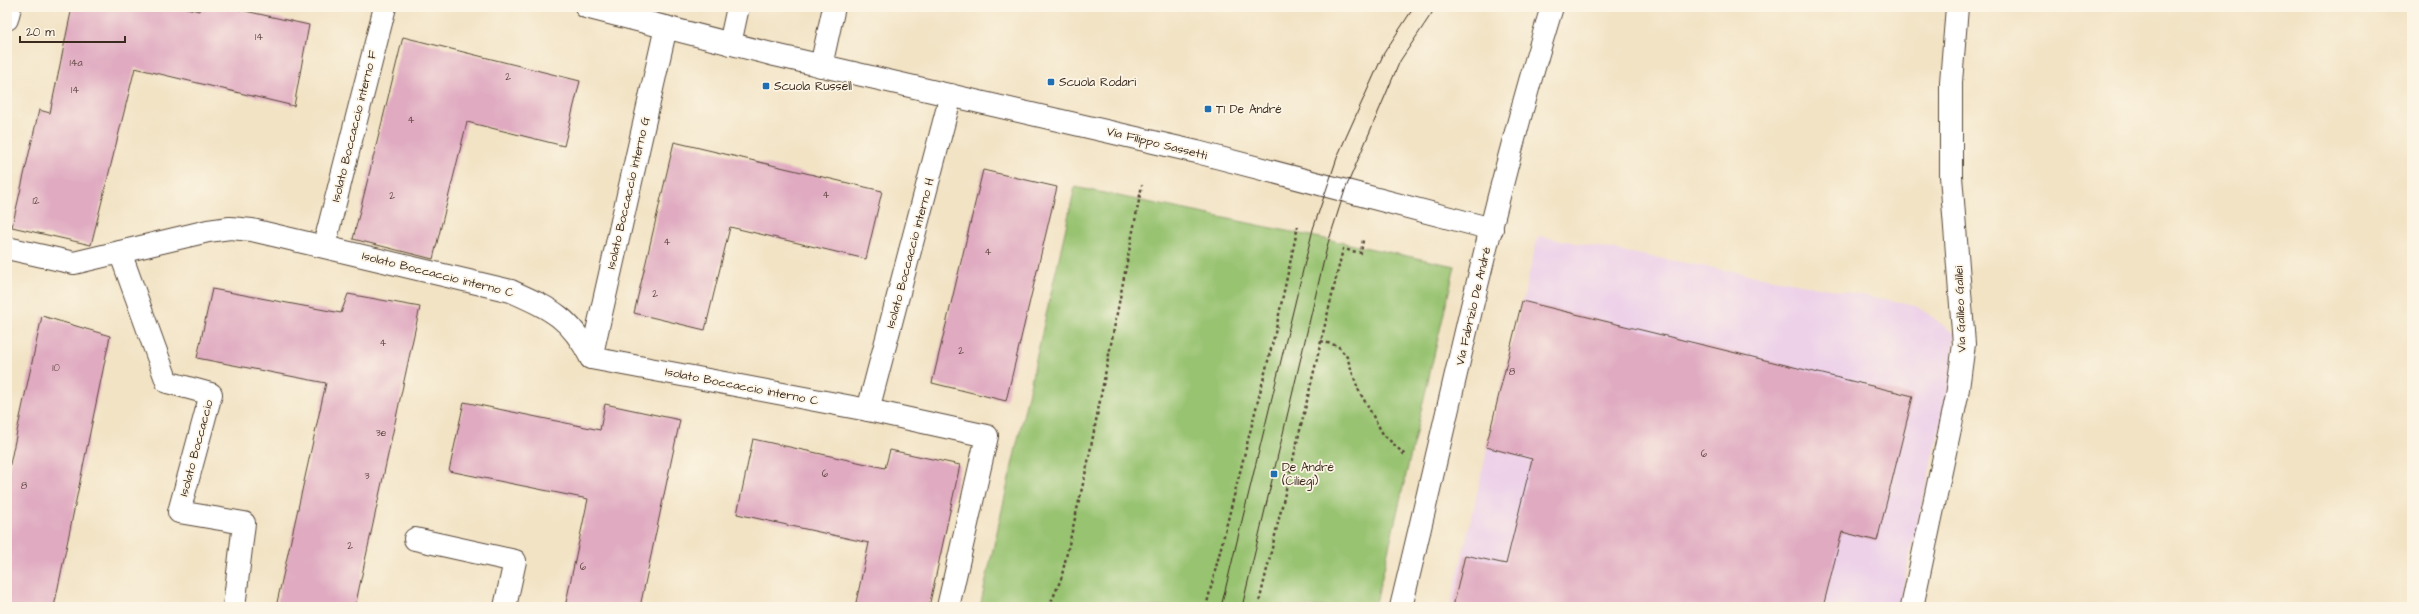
<svg xmlns="http://www.w3.org/2000/svg" width="2419" height="614" font-family="'Architects Daughter',sans-serif">
<rect width="100%" height="100%" fill="#fcf5e5"/>
<filter id="ink" filterUnits="userSpaceOnUse"><feTurbulence type="fractalNoise" baseFrequency=".025" numOctaves="2"/><feDisplacementMap in="SourceGraphic" scale="8" xChannelSelector="R" yChannelSelector="G"/><feConvolveMatrix kernelMatrix="1 2 1 2 8 2 1 2 1" color-interpolation-filters="sRGB"/></filter>
<filter id="wash" filterUnits="userSpaceOnUse"><feTurbulence type="fractalNoise" baseFrequency=".012" numOctaves="4" result="noise"/><feDisplacementMap in="SourceGraphic" scale="16" xChannelSelector="R" yChannelSelector="G"/><feGaussianBlur stdDeviation="0.9" result="paint"/><feColorMatrix in="noise" values="0 0 0 0 0 0 0 0 0 0 0 0 0 0 0 0 0 1.4 0 .05"/><feComposite in="paint" operator="in"/></filter>
<g filter="url(#wash)">
<rect width="100%" height="100%" fill="#f2e3c5"/>
<path fill="#edd1e9" d="M1538,236L1916,305L1955,334L1950,384L1898,607H1450Z"/>
<path fill="#98c371" stroke="#6a7648" d="M1075,187L1455,266L1375,607H980Z"/>
<g id="blocks">
<g fill="#e0abc1">
<path d="M72,7H182L199,11L200,7H227L309,25L294,106L135,68L91,245L12,227L39,110L50,113Z"/>
<path d="M403,37L580,81L564,146L467,122L433,259L353,239Z"/>
<path d="M674,142L882,191L866,259L730,227L705,330L634,313Z"/>
<path d="M983,170L1057,187L1006,401L932,383Z"/>
<path d="M212,289L341,313L348,294L420,307L355,607H276L326,383L197,358Z"/>
<path d="M1522,301L1913,396L1877,541L1842,532L1823,607H1453L1465,555L1506,564L1532,459L1486,447Z"/>
<path d="M42,316L110,336L54,607H7V478Z"/>
<path d="M464,402L600,430L605,404L680,420L640,607H565L588,499L449,471Z"/>
<path d="M753,439L885,468L890,450L960,465L929,607H855L869,543L737,514Z"/>
</g>
</g>
</g>
<g filter="url(#ink)">
<use href="#blocks" fill-opacity="0" stroke="#564637" stroke-width="1"/>
<g fill="none" stroke-linecap="round" stroke-linejoin="round">
<g stroke="#564637" stroke-width="24">
<g id="minor">
<path d="M586,7L775,55L1197,152L1492,229"/>
<path d="M7,19L10,7"/>
<path d="M730,44L738,7"/>
<path d="M821,66L834,7"/>
<path d="M324,246L385,7"/>
<path d="M7,248L74,263L208,231L230,228L252,230L511,291C551,309 570,317 591,358L868,410L987,436L948,607"/>
<path d="M120,252L167,382L211,394L179,512L244,523L234,607"/>
<path d="M591,358L666,27"/>
<path d="M868,410L951,95"/>
<path d="M415,539L515,561L505,607"/>
<path d="M1401,607C1450,407 1491,204 1552,7"/>
<path d="M1912,607L1957,396L1964,344L1951,176V82L1957,7"/>
</g>
</g>
<g stroke="#564637" stroke-width="2.5" stroke-dasharray="3 3" stroke-linecap="butt">
<path d="M1321,341L1338,346L1347,357L1358,389L1383,434L1406,456"/>
<path d="M1049,607L1061,579L1088,462L1142,185"/>
<path d="M1206,607L1275,333L1298,226"/>
<path d="M1258,607L1343,249L1361,253L1363,240"/>
</g>
<use href="#minor" stroke="#fff" stroke-width="22"/>
<g stroke="#3b2a1e" stroke-width="1">
<path d="M1221,607L1313,229L1338,155L1384,53L1414,7"/>
<path d="M1242,607L1328,243L1345,190L1400,61L1436,7"/>
</g>
</g>
</g>
<g fill="#1f6fb2" stroke="#fcf5e5" stroke-width="1.5">
<rect x="1047" y="78" width="8" height="8" rx="2"/>
<rect x="762" y="82" width="8" height="8" rx="2"/>
<rect x="1204" y="105" width="8" height="8" rx="2"/>
<rect x="1270" y="470" width="8" height="8" rx="2"/>
</g>
<g text-anchor="middle" stroke-width="3.5" stroke-linejoin="round" paint-order="stroke">
<g font-size="10" fill="#644a47">
<text x="259" y="40">14</text>
<text x="76" y="66">14a</text>
<text x="508" y="80">2</text>
<text x="75" y="93">14</text>
<text x="411" y="123">4</text>
<text x="826" y="198">4</text>
<text x="392" y="199">2</text>
<text x="36" y="204">12</text>
<text x="667" y="245">4</text>
<text x="988" y="255">4</text>
<text x="655" y="297">2</text>
<text x="383" y="346">4</text>
<text x="961" y="354">2</text>
<text x="56" y="371">10</text>
<text x="1512" y="375">8</text>
<text x="381" y="436">3e</text>
<text x="1704" y="457">6</text>
<text x="825" y="477">6</text>
<text x="367" y="479">3</text>
<text x="24" y="489">8</text>
<text x="350" y="549">2</text>
<text x="583" y="570">6</text>
</g>
<g font-size="12" fill="#3b2a1e" stroke="#fcf5e5" text-anchor="start">
<text x="1059" y="86">Scuola Rodari</text>
<text x="774" y="90">Scuola Russell</text>
<text x="1216" y="113">T1 De André</text>
<text x="1282" y="471">De André<tspan x="1282" dy="14">(Ciliegi)</tspan></text>
</g>
<g font-size="12" fill="#3b2a1e" stroke="#fcf5e5">
<text transform="translate(354 126) rotate(-76)" y="4">Isolato Boccaccio interno F</text>
<text transform="translate(1157 143) rotate(14)" y="4">Via Filippo Sassetti</text>
<text transform="translate(628 193) rotate(-77)" y="4">Isolato Boccaccio interno G</text>
<text transform="translate(910 253) rotate(-75)" y="4">Isolato Boccaccio interno H</text>
<text transform="translate(438 274) rotate(14)" y="4">Isolato Boccaccio interno C</text>
<text transform="translate(1473 306) rotate(-77)" y="4">Via Fabrizio De André</text>
<text transform="translate(1960 309) rotate(-92)" y="4">Via Galileo Galilei</text>
<text transform="translate(742 386) rotate(11)" y="4">Isolato Boccaccio interno C</text>
<text transform="translate(196 448) rotate(-75)" y="4">Isolato Boccaccio</text>
</g>
</g>
<rect width="2419" height="614" fill="none" stroke="#fcf5e5" stroke-width="24"/>
<path d="M20 36v6h105v-6" fill="none" stroke="#3b2a1e" stroke-width="2"/>
<text x="26" y="36" font-size="12" fill="#3b2a1e" stroke="#fcf5e5" stroke-width="3" paint-order="stroke">20 m</text>
</svg>
